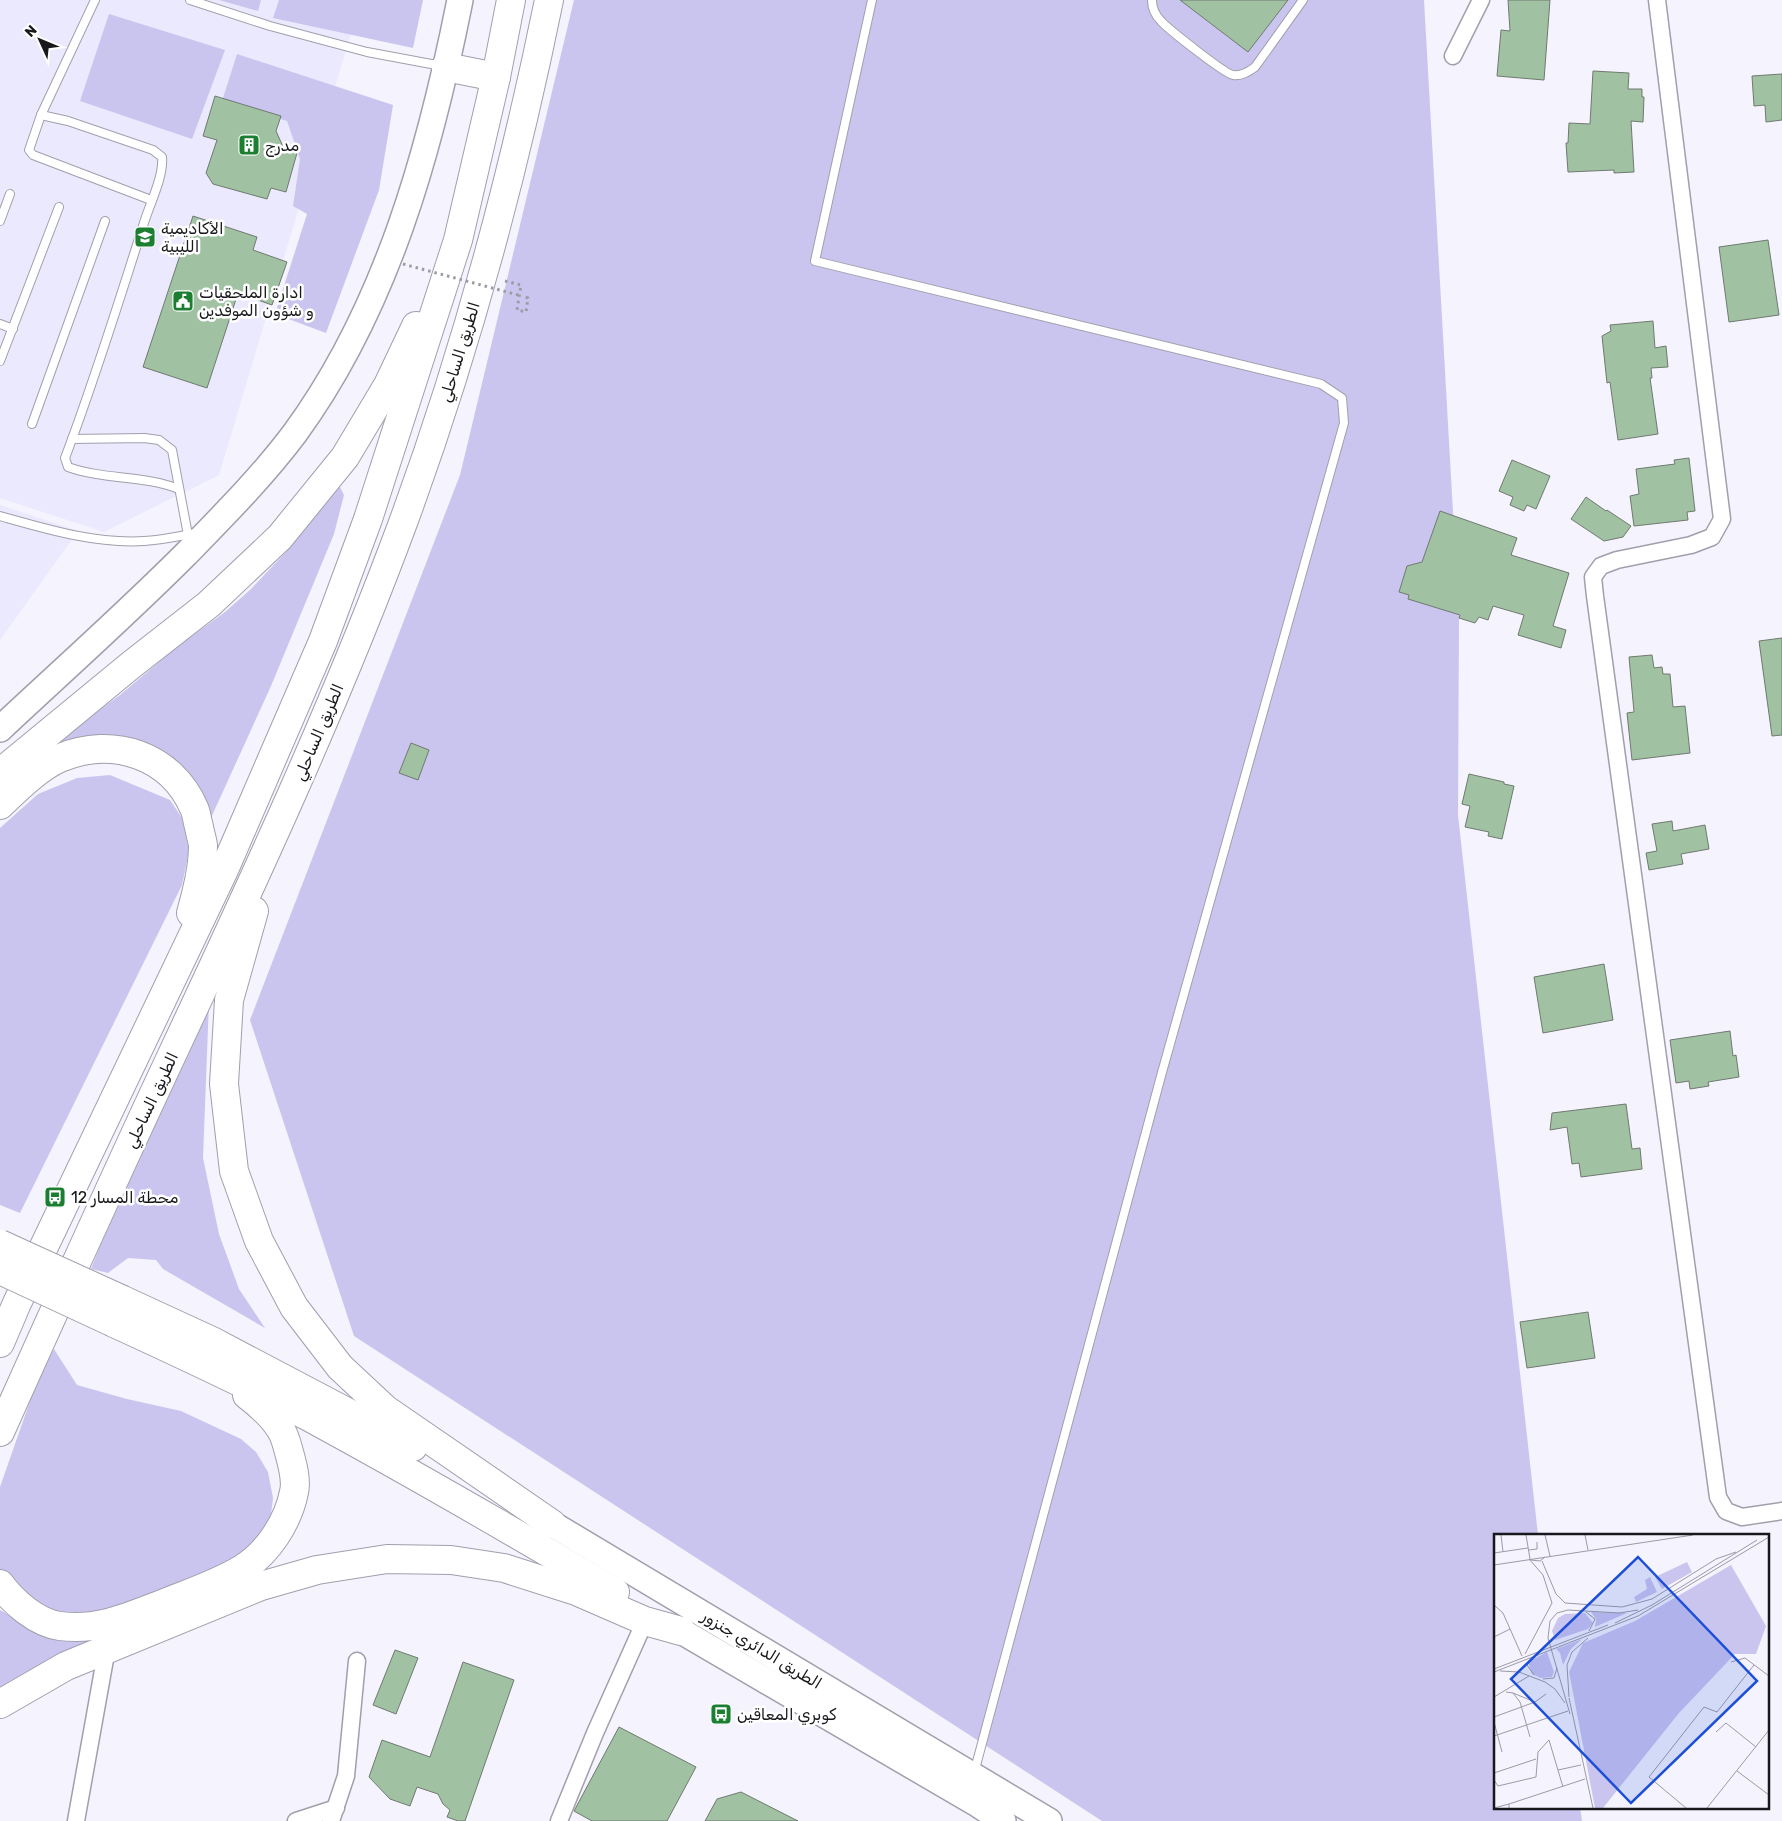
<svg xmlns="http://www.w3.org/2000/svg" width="1782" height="1821" font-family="Rubik,Cairo,sans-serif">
<rect width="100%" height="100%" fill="#f4f3fe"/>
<g fill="#ebe9fe">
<path d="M0,0H361L219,475L104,532L0,498Z"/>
<path d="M0,505L78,531L0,640Z"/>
</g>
<g fill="#cac5ef">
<path d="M219,0H261L258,11Z"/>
<path d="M279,0H423L413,48L273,18Z"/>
<path d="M574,0H1424L1459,618L1458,815L1538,1535H1496V1807H1580L1582,1821H1102L354,1336L250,1020L460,475Z"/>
<path d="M109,14L225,50L192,139L80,101Z"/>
<path d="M237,54L393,105L379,190L326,333L275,314L307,214L293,206L300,159L287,121L222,101Z"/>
<path d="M339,485L344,495L334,534L271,686L210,820L164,755L32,758L120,695L178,646L225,612L251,589L286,552Z"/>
<path d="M110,775L170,800L182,818L189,851L182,885L20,1213L0,1205V828L38,794L77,778Z"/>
<path d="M209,1002L203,1158L219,1234L239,1289L265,1328L163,1269L156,1260L128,1258L108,1273L91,1269L108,1225Z"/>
<path d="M54,1349L77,1385L127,1399L181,1411L241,1439L256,1452L268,1472L273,1498L267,1547L112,1623L19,1605L0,1573V1487L36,1384Z"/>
<path d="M0,1610L33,1628L114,1636L0,1690Z"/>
</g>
<g fill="#a0c2a2" stroke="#707970">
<path d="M1180,0H1288L1248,52Z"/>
<path d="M1508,0H1550L1544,80L1497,76L1501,30L1510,31Z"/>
<path d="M1593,71L1629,73L1628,89H1642V97H1644L1643,122L1631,121L1634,172L1614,173V170L1568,172L1566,143H1568L1569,123L1590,124Z"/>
<path d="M1782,74V120L1766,122L1765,105L1754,106L1752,76Z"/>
<path d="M215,96L281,116L276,131L284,149L297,153L286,192L271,188L267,199L213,184L206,173L217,140L203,136Z"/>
<path d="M193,216L257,237L253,250L287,262L272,305L238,293L207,388L143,367Z"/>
<path d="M1768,240L1779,315L1729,322L1719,247Z"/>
<path d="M1653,321L1655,348L1666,346L1668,367L1651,368L1652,378H1650L1658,434L1618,440L1610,382L1607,383L1602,336L1611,331L1610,325Z"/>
<path d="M1689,458L1695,511L1687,512L1688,520L1634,526L1630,496L1639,494L1636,469L1675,464L1674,460Z"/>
<path d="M1512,460L1550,476L1536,509L1527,505L1524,511L1510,505L1513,497L1499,491Z"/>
<path d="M1586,497L1606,511L1607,510L1631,526L1623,537L1604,541L1571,519Z"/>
<path d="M1440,511L1517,538L1511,555L1569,573L1553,626L1566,630L1561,648L1518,635L1524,615L1493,606L1488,620L1479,617L1475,623L1459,618L1460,615L1408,599L1409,595L1399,592L1407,566L1422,562Z"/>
<path d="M1782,638V735L1772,736L1759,641Z"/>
<path d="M1652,655L1654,668L1662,667L1663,674H1670L1673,707L1685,706L1690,753L1632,760L1627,713L1634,712L1629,657Z"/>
<path d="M411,743L429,750L418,780L399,773Z"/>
<path d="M1469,774L1504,782V784L1514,786L1502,839L1488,836L1489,832L1465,827L1470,806L1462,804Z"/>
<path d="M1672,821L1673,831L1705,825L1709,849L1681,854L1683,864L1649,870L1646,853L1657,851L1652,824Z"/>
<path d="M1604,964L1613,1020L1543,1033L1534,977Z"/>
<path d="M1730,1031L1733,1056L1736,1055L1739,1077L1708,1082L1709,1086L1690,1089L1689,1081L1676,1083L1670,1040Z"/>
<path d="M1626,1104L1632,1149L1640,1148L1642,1169L1581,1177L1579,1163L1572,1164L1567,1127L1550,1130L1552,1113Z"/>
<path d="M1588,1312L1595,1358L1527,1368L1520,1322Z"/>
<path d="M395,1650L418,1658L396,1714L373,1705Z"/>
<path d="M463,1662L514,1680L465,1821H458L447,1817L450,1810L443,1804L438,1794L417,1787L410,1806L390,1799L369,1777L382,1740L430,1757Z"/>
<path d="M619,1727L696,1767L667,1821H592L574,1811Z"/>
<path d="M741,1792L798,1821H705L717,1799Z"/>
</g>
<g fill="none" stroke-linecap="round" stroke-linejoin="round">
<g stroke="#a19fac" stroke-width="10">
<g id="lane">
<path d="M95,0L41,115L29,150L33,155L151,200"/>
<path d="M190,0L270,26L367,52L442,66"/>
<path d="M872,0L815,261L1321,384L1342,398L1344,423L1161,1076L974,1773"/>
<path d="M1152,0C1152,8 1155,15 1161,21C1168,29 1225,74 1233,75C1242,76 1248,72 1255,67L1303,0"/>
<path d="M41,115L68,121L153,150L162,157C164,177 149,205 143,226C118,304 94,382 65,458L68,467C104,480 144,475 179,489"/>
<path d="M0,221L10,194"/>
<path d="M0,324L13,329"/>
<path d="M0,361L59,207"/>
<path d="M32,424L105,221"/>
<path d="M72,439L144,438L159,440L172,450L188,535"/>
<path d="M0,516C46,529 95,544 144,541C162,540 179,536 197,533"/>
</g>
</g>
<g stroke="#a19fac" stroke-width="19">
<g id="street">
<path d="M1657,0L1722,519L1712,537L1691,545L1617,560L1601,566L1593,577L1595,596L1718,1497L1726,1511L1742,1517L1782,1511"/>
<path d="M1453,56L1481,0"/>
<path d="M76,1821L107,1648"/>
<path d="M296,1821L336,1808"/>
<path d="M331,1821L346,1776L357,1661"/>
<path d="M559,1821L595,1733L645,1621"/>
</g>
</g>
<g stroke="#a19fac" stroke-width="28">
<g id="primary">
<path d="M0,729C62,671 125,615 185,555C223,516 262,477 295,433C387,307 430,151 460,0"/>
<path d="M552,1524L1049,1821"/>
<path d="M681,1631L979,1805L1003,1821"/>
</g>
</g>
<g stroke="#a19fac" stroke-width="30">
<g id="highway">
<path d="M446,67L496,77"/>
<path d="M0,773L131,665L209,604L280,537L345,457L388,385L416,326"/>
<path d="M0,805C17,789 39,767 60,758C113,736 171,755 194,808C197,814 197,821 199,827C200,833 202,839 203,845C203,868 197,891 191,913"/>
<path d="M254,911L229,1000L224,1084L234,1171L259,1241L294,1307L340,1367L385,1409L552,1524"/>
<path d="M123,1300L212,1341L413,1447"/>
<path d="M114,1323C179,1353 245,1383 309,1417C412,1473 514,1532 615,1592"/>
<path d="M0,1343L17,1303L224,870L323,641L368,519L458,240L496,77L511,0"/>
<path d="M0,1432C56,1307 112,1183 170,1059C253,882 336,704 404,520C466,351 513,177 549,0"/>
<path d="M0,1584C13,1602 37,1623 60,1626C98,1631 128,1617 162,1604C189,1593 217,1584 242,1569C268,1553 288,1522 294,1492C297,1480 292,1463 289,1452C287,1445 285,1436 281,1430C273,1416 260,1405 247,1395"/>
<path d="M0,1704L66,1666L261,1586L317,1570L387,1559L451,1560L504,1568L576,1591L645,1621L681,1631"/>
</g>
</g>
<path stroke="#9b9ba3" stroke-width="3" stroke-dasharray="2.5 4" stroke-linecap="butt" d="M505,281L521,285L517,310L526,312L528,298L522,296"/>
<use href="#lane" stroke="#fff" stroke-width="8"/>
<use href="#street" stroke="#fff" stroke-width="16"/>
<use href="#primary" stroke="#fff" stroke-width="25"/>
<use href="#highway" stroke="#fff" stroke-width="28"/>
<g stroke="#a19fac" stroke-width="30" stroke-linecap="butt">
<g id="highway-bridge">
<path d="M0,1244L123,1300"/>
<path d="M0,1270L114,1323"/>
</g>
</g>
<path stroke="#9b9ba3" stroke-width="3" stroke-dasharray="2.5 4" stroke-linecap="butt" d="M403,264L522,296"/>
<use href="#highway-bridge" stroke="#fff" stroke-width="28"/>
</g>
<defs>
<g id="building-square" transform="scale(1.125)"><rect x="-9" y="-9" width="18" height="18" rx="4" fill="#1c7e31" stroke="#fff"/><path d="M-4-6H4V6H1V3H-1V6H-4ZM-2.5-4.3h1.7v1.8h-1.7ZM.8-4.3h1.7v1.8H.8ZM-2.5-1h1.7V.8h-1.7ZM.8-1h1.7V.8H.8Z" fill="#fff"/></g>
<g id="university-square" transform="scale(1.125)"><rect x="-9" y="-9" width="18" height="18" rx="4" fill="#1c7e31" stroke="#fff"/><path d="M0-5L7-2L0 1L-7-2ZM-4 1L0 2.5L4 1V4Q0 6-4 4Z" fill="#fff"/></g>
<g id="civic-square" transform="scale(1.125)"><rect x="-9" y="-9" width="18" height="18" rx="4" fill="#1c7e31" stroke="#fff"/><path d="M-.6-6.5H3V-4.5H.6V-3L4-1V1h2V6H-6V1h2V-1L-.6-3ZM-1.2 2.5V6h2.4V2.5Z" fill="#fff"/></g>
<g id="bus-square" transform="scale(1.125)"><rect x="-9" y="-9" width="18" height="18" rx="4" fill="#1c7e31" stroke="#fff"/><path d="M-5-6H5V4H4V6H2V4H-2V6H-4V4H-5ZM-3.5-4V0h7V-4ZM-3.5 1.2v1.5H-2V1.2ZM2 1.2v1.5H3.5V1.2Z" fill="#fff"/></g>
</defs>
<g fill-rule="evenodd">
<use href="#building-square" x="249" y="145"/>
<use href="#university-square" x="145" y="237"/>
<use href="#civic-square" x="183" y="301"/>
<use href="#bus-square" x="55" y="1197"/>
<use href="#bus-square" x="721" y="1714"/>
</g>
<g text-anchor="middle" stroke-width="5" stroke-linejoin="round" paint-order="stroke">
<g font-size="16" fill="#18181c" stroke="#fff" text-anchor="start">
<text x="265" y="151">مدرج</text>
<text x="161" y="234">الأكاديمية<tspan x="161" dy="18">الليبية</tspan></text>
<text x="199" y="298">ادارة الملحقيات<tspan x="199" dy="18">و شؤون الموفدين</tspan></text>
<text x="71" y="1203">محطة المسار 12</text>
<text x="737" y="1720">كوبري المعاقين</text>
</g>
<g font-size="16" fill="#18181c" stroke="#fff">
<text transform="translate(459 352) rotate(-73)" y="6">الطريق الساحلي</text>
<text transform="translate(318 732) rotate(-67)" y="6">الطريق الساحلي</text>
<text transform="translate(151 1100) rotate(-65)" y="6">الطريق الساحلي</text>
<text transform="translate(762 1649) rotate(31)" y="6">الطريق الدائري جنزور</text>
</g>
</g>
<g transform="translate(1494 1534)">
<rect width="275" height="275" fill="#f4f3fe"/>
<path d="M193,28L198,38L168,55L161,43ZM237,31L272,92L262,120H241L185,179L109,274H101L75,138L89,109L141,87ZM156,43L163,58L142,68L140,63L153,55L151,46ZM97,78L133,79L101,93L102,85ZM91,79L99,89L94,95L61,106L58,97L64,84L71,80ZM88,105L77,115L69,131L66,119L62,115ZM53,118L60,138L58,143L47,144L38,140L34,128Z" fill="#cac5ef"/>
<path fill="none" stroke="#9c9ba4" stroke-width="1" d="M7,1L9,18M32,1L36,25M51,1L56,22M91,1L94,16M35,16L43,15V8M0,19L34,14M37,26L46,27L51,23M48,27L62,60L71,69L128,73L158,65L222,25L242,18M0,31L199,1M0,71L9,79L28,122M92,78L101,85L95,97M121,89L158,71L263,6M0,103L16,95M31,120L58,69L49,41L35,25M38,123L33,131L40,141M237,128L251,124L275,142M0,135L114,91M6,137L25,138L51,148L61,155L71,169M0,138L144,82L275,3M49,145L60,144L63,134M12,158L19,159L26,168L36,203M19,159L41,168M0,163L35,142M75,163L73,131L78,118L94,104M75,164L99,274M76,180L54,104L56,87L63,79L74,76L125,79L144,76M0,183L41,168L52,160M0,188L8,218M222,198L232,189L262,213M0,202L74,177M64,236L87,231M243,237L275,261M0,239L42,225M0,246L4,252L42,243L44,218L55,206L69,253M0,274L15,270M15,274V270L91,245M192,274L155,243L210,173L223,178L260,131M213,274L275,196"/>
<path fill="#1d4ed8" fill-opacity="0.15" stroke="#1d4ed8" stroke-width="2.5" d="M144,23L263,147L137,269L17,145Z"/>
<rect width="275" height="275" fill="none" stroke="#18181c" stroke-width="2.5"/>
</g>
<g transform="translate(40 40) rotate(314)" stroke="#ffffff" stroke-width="4" paint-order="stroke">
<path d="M0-4L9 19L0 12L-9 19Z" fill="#18181c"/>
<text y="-8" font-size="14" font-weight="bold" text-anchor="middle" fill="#18181c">N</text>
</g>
</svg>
